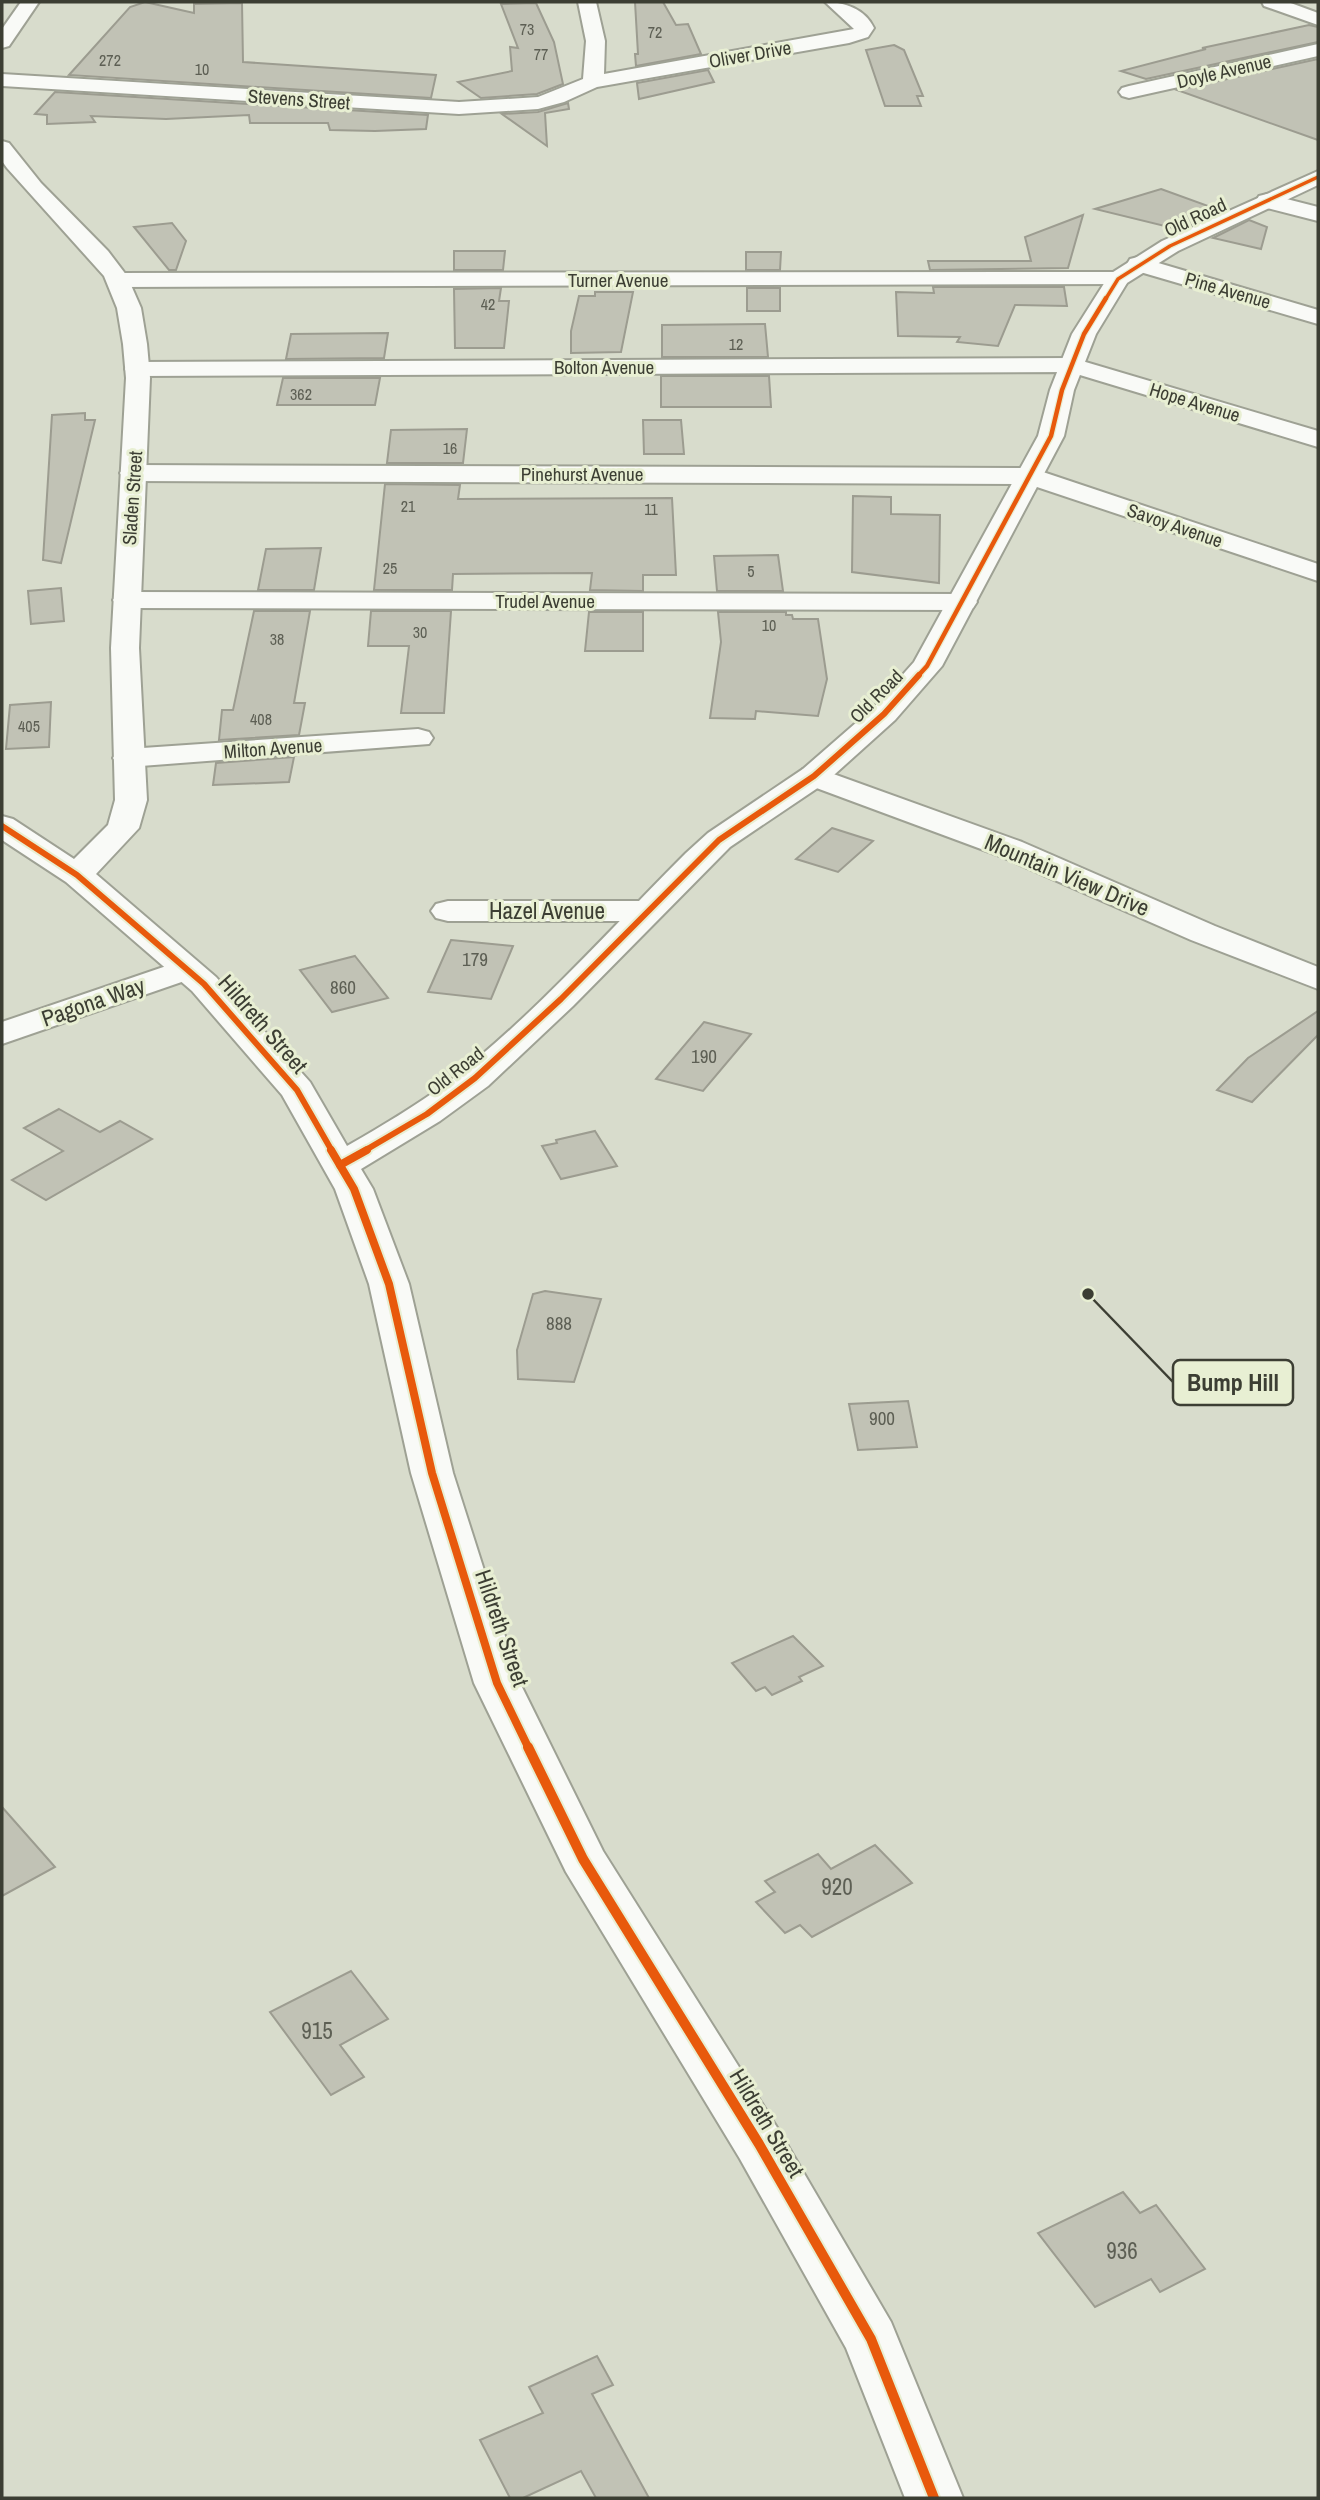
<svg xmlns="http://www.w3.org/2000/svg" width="1320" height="2500" font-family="'Archivo Narrow',sans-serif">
<rect width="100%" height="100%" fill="#d8dccc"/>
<g fill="#c1c2b5" stroke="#9c9c90" stroke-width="2">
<path d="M145,2L194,13V4L242,3L243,62L436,75L431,98L69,75L130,7Z"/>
<path d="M635,2H663L676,25L688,24L701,54L636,66L635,54H638Z"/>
<path d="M536,3L554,42L563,84L537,94L481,98L458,82L512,71L510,47L518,48L501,4Z"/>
<path d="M1309,25L1318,27V42L1146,79L1121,71L1206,49L1202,48Z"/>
<path d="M894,45L904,50L923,96H917L921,106H885L866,50Z"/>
<path d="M1318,59V140L1177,90Z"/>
<path d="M708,70L714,82L639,99L637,83Z"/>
<path d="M55,92L428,115L426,129L375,131L330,130L328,123H250L249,115L166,119L91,116L95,122L47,124V115L35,114Z"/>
<path d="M568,103L569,109L545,113L547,146L502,114L538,112Z"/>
<path d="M1161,189L1222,211L1181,230L1095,209Z"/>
<path d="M1083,215L1068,268L930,270L928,261H1031L1025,237Z"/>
<path d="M1249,220L1267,227L1261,249L1213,238Z"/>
<path d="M172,223L186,241L176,270H169L134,227Z"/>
<path d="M454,251H505L503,270H454Z"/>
<path d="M746,252H781L780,270H746Z"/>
<path d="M933,287H1064L1067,306L1015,305L998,346L957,342L960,337L898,336L896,292L934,293Z"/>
<path d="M501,288L499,301H509L504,348H455L454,289Z"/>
<rect x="747" y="288" width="33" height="23"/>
<path d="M595,292H633L621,352L571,353V331L579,296H595Z"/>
<path d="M765,324L768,357H662V325Z"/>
<path d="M388,333L384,358L286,359L291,334Z"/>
<path d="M661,376H769L771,407H661Z"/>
<path d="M283,378H380L375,405H277Z"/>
<path d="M85,413V420H95L61,563L43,560L52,415Z"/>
<path d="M643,420H681L684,454H644Z"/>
<path d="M467,429L463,463H387L391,430Z"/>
<path d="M385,484L460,485L458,499L672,498L676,575H643V591L590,590L592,573L453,574L452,590H374Z"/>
<path d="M853,496L891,497V514L940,515L939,583L852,572Z"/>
<path d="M321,548L314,590H258L266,549Z"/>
<path d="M778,555L783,591H717L714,556Z"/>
<path d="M61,588L64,621L31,624L28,591Z"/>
<path d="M254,611H310L294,703H305L299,735L219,740L222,710H233Z"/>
<path d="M371,611H451L444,713H401L409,646H368Z"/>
<path d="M589,612H643V651H585Z"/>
<path d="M718,612H786V615H792L793,619H818L827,679L818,716L756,711L755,719L710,718L721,642Z"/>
<path d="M51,702L49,747L6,749L10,705Z"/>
<path d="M294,757L289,782L213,785L216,763Z"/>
<path d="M832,828L873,841L838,872L796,859Z"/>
<path d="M451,940L513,946L491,999L428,992Z"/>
<path d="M355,956L388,998L332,1012L300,970Z"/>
<path d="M1318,1011V1035L1252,1102L1217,1090L1248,1058Z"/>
<path d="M704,1022L751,1034L703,1091L656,1079Z"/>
<path d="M59,1109L100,1132L120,1121L152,1139L46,1200L12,1180L63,1151L24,1128Z"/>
<path d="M595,1131L617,1166L561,1179L542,1146L557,1143L556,1140Z"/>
<path d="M545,1291L601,1299L574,1382L518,1379L517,1350L533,1294Z"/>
<path d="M908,1401L917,1447L858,1450L849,1404Z"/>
<path d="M793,1636L823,1666L799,1677L802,1681L772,1695L765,1687L756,1691L732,1663Z"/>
<path d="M2,1807L55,1867L2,1896Z"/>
<path d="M875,1845L912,1883L812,1937L800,1925L785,1933L756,1902L775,1892L765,1881L818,1854L831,1869Z"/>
<path d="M351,1971L388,2019L340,2045L364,2077L331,2095L270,2012Z"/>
<path d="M1123,2192L1140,2213L1156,2205L1205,2269L1160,2292L1151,2279L1095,2307L1038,2233Z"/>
<path d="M597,2356L613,2385L592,2394L649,2498H596L581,2471L523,2498H510L480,2440L543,2413L529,2387Z"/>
</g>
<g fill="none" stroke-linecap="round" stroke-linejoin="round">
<g stroke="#9ea194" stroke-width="4">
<g id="street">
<path d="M578,2H596L605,41L604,74L854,29L825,2C845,2 865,9 874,28L868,37L849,43L597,87L564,102L538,109L459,114L2,86V74L459,102L538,97L583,79L586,41Z"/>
<path d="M1262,2H1288L1318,13V25L1264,6Z"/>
<path d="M1318,44V56L1129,98L1122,96L1119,92L1122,88L1129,86Z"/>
<path d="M1267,194L1318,207V221L1259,206L1256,201L1259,196Z"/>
<path d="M1138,257L1318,310V324L1130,269L1127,264L1130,259Z"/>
<path d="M1118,272L1126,274L1129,279L1126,284L118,287L110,285L107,280L110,275L118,273Z"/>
<path d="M1072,358L1318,431V447L1070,372L137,376L128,374L125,369L128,364L137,362Z"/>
<path d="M133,465L1031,468L1318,564V581L1028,484L133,481L124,479L120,473L124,467Z"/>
<path d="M127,592L963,594L973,596L977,602L973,608L963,610L127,608L117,606L113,600L117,594Z"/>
<path d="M418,729L429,732L433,738L429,744L128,767L117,764L113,758L117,752L128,749Z"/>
<path d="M814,767L1022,842L1215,926L1318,967V989L1191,940L1000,856L803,783L799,776L803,769Z"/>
<path d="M448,901H646L658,904L663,911L658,918L646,921H448L436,918L431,911L436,904Z"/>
<path d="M184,960L196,963L201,970L196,977L2,1044V1022Z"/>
</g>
</g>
<g stroke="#9ea194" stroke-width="4">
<g id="secondary">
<path d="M21,2H39L9,46L2,48V29Z"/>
<path d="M2,141L9,143L41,183L108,251L127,276L141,308L147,344L150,378L139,648L147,800L139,828L96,874L216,977L310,1082L347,1146C382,1126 415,1106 447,1083C534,1016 608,931 686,853L708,833L803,769L873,708L914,662L1038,436L1050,390L1072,334L1110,274L1162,241L1318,171V185L1178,251L1127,283L1096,334L1074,390L1064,436L942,666L895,720L825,783L730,847L573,1006L488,1086L440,1121L361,1169L373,1189L409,1284L453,1473L520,1683L603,1851L778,2129L891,2322L963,2498H905L846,2348L740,2159L566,1872L474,1683L411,1473L369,1284L335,1189L282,1095L192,991L66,882L2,840V816L13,819L74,859L108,825L115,800L111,648L126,378L123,344L117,308L104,276L7,168L2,161Z"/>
</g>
</g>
<use href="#street" fill="#f9faf7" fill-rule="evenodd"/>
<use href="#secondary" fill="#f9faf7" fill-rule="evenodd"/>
<g stroke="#e8efd3" stroke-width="6">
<path id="cycleway-far4" d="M1105,300L1118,279L1170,246L1318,177"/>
</g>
<g stroke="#e8efd3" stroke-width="7">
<path id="cycleway-far3" d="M917,677L927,666L1051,436L1062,390L1084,334L1106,298"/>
</g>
<g stroke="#e8efd3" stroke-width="10">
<g id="cycleway-far2">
<path d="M2,826L77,875L204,984L297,1090L332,1151"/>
<path d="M364,1151L427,1114L475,1078L561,999L719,840L814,776L884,714L919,675"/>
</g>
</g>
<g stroke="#e8efd3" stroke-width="12">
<g id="cycleway-far1">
<path d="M331,1150L354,1189L389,1284L432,1473L497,1683L529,1749"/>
<path d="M340,1165L367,1150"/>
</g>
</g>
<g stroke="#e8efd3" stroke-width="14">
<path id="cycleway" d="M528,1747L583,1859L759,2144L871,2339L934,2498"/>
</g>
<use href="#cycleway-far4" stroke="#e8590c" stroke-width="3.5"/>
<use href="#cycleway-far3" stroke="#e8590c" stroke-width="4.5"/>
<use href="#cycleway-far2" stroke="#e8590c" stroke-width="6"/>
<use href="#cycleway-far1" stroke="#e8590c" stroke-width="8"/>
<use href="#cycleway" stroke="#e8590c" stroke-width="10"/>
</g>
<g text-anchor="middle" stroke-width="6" stroke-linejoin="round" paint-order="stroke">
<g font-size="16" fill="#5d5f54">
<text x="527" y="35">73</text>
<text x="655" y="38">72</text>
<text x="541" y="60">77</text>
<text x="110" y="66">272</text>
<text x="202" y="75">10</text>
<text x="488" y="310">42</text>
<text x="736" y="350">12</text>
<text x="301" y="400">362</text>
<text x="450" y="454">16</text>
<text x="408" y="512">21</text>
<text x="651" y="515">11</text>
<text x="390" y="574">25</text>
<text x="751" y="577">5</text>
<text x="769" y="631">10</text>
<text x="420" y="638">30</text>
<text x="277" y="645">38</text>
<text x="261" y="725">408</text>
<text x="29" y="732">405</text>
</g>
<g font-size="19" fill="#3c3e33" stroke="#e8efd3">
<text transform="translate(750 54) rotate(-10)" y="7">Oliver Drive</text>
<text transform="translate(1224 71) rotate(-13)" y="7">Doyle Avenue</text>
<text transform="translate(299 99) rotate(4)" y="7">Stevens Street</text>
<text transform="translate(1195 217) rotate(-25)" y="7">Old Road</text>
<text x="618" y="287">Turner Avenue</text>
<text transform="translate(1228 290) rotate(16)" y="7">Pine Avenue</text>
<text x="604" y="374">Bolton Avenue</text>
<text transform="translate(1195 402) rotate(17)" y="7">Hope Avenue</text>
<text x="582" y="481">Pinehurst Avenue</text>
<text transform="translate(132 498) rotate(-86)" y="7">Sladen Street</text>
<text transform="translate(1175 525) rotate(19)" y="7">Savoy Avenue</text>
<text x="545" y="608">Trudel Avenue</text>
<text transform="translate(876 696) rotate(-45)" y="7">Old Road</text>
<text transform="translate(273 748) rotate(-4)" y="7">Milton Avenue</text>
<text transform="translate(455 1071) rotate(-38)" y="7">Old Road</text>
</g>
<g font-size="19" fill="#5d5f54">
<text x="475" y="966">179</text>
<text x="343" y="994">860</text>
<text x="704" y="1063">190</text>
<text x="559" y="1330">888</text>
<text x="882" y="1425">900</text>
</g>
<g font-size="23" fill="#3c3e33" stroke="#e8efd3">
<text transform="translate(1067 875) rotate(23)" y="8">Mountain View Drive</text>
<text x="547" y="919">Hazel Avenue</text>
<text transform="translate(93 1002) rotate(-19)" y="8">Pagona Way</text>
<text transform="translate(263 1024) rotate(49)" y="8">Hildreth Street</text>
<text transform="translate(502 1628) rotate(71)" y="8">Hildreth Street</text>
<text transform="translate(767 2123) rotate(59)" y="8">Hildreth Street</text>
</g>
<g font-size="23" fill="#5d5f54">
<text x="837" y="1895">920</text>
<text x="317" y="2039">915</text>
<text x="1122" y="2259">936</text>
</g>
</g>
<path fill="none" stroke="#3c3e33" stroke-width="2.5" d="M1088 1294L1173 1382"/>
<circle fill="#3c3e33" stroke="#e8efd3" stroke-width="2.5" cx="1088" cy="1294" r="7"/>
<rect fill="#e8efd3" stroke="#3c3e33" stroke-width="2.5" x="1173" y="1360" width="120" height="45" rx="7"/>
<g font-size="24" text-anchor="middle" font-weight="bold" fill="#3c3e33">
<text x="1233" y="1391">Bump Hill</text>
</g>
<rect width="1320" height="2500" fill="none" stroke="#3c3e33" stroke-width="7"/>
</svg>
